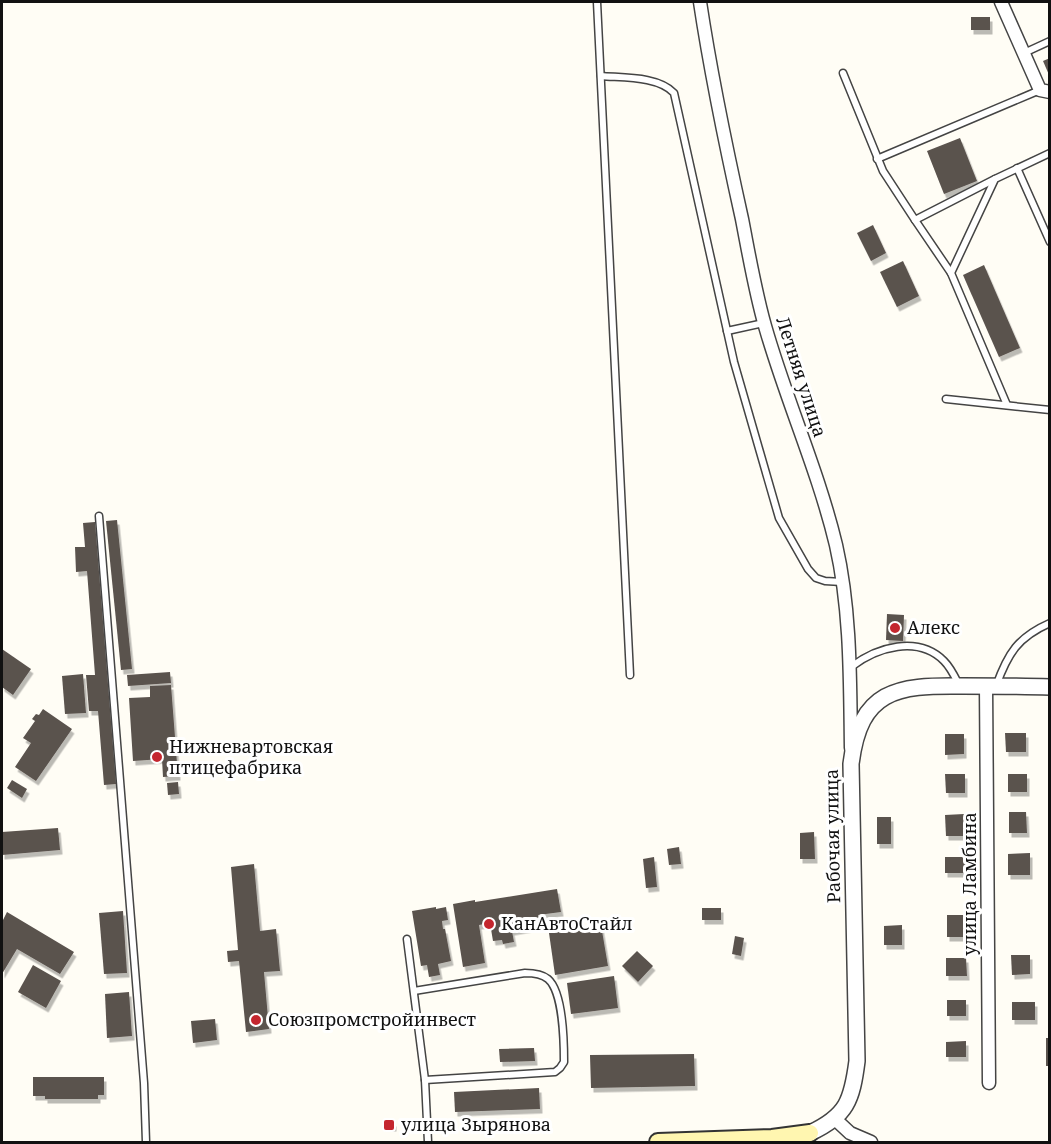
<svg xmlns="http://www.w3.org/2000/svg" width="1051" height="1144" font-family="'Noto Serif',serif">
<defs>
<filter id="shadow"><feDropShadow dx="2.5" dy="4.5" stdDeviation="0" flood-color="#0004"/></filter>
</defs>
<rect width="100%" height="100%" fill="#fffdf5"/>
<g fill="#5a524d" filter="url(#shadow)">
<rect x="971" y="17" width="19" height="13"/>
<path d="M1050,58V77L1043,61Z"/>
<path d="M960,138L977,181L944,194L927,151Z"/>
<path d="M873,225L886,253L871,261L857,233Z"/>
<path d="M903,261L919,296L897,307L880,272Z"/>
<path d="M984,265L1020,348L999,357L963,275Z"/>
<path d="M117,520L132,669L121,670L106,521Z"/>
<path d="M95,522L116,784L104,785L98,711H89L86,675H95L87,571L76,572L75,547H85L83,523Z"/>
<path d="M887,614L904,615L903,641L886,640Z"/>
<path d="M2,649L31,669L13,695L2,687Z"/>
<path d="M170,672L171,683L128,686L127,675Z"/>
<path d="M83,674L86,713L65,714L62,676Z"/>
<path d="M171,685L178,776L163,777L162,759L133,761L129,698L150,697V686Z"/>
<path d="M43,709L72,729L36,781L15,767L31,743L23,738L35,721L32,719L36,714L39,715Z"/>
<path d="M1005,733H1026V752H1006Z"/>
<path d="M945,734H964V754L945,755Z"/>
<path d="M945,774H965V793H946Z"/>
<rect x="1008" y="774" width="19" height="18"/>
<path d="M12,780L27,789L22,798L7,788Z"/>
<path d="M178,782L179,794L168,795L167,783Z"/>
<path d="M1009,812H1026L1027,833H1009Z"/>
<path d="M964,814L965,836H946L945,815Z"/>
<rect x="877" y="817" width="14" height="27"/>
<path d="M58,828L60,850L2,855V832Z"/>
<path d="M814,832L815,859H800V833Z"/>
<path d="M679,847L681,864L669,865L667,849Z"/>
<path d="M1030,853V875H1008V854Z"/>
<path d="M654,857L657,887L646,888L643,859Z"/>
<path d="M945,857H965L966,873H945Z"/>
<path d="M254,864L260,931L276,929L280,971L264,972L269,1029L246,1032L239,961L228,962L227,951L238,950L231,867Z"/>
<path d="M557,889L561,912L538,915L540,926L512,931L514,942L503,944L502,940L493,941L490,923L479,925L485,963L463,967L453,904L475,900V902Z"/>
<path d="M436,907V909L446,907L448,920L442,921L443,929H445L451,961L438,964L440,975L429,977L427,965L421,966L412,911Z"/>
<rect x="702" y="908" width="19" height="12"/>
<path d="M123,911L127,973L104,974L99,913Z"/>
<path d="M7,912L74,952L60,974L17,949L2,974V922Z"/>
<rect x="947" y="915" width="19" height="22"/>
<path d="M601,925L608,966L555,975L549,933Z"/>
<path d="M902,925V945H884V926Z"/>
<path d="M735,936L744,938L741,956L732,954Z"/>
<path d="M637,951L653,966L638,982L622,966Z"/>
<path d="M1011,955H1030V974L1012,975Z"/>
<path d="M946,958H966L967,976H946Z"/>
<path d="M33,965L61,981L46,1008L18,992Z"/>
<path d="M614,976L618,1008L571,1014L567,983Z"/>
<path d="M129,992L132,1036L107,1038L105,994Z"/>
<rect x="947" y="1000" width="19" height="16"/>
<rect x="1012" y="1002" width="23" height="18"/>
<path d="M215,1019L217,1040L193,1043L191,1021Z"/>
<rect x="1046" y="1038" width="4" height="28"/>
<path d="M966,1041V1057H946V1042Z"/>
<path d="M534,1048L535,1061L500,1062L499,1049Z"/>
<path d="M694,1054L695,1086L591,1088L590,1055Z"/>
<path d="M33,1077H104V1095H98V1099H45V1096H33Z"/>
<path d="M539,1088L540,1109L455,1112L454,1092Z"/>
<path d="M394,1122V1127H383V1123Z"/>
</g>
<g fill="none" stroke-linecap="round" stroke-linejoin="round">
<g stroke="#444" stroke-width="9">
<g id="service">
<path d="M597,2L630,675"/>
<path d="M1024,53L1050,41"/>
<path d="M843,73L883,171L915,220"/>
<path d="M601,76C623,78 658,76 674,93L734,362L779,518L808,569L816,578L825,581L842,582"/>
<path d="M877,159L1040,90"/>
<path d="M1017,168L1050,242"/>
<path d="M951,273L915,220L995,179"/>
<path d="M727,331L764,323"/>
<path d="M946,399L1050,410"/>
<path d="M1007,405L951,273L995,179L1050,153"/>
<path d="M99,516L144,1083L146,1142"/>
<path d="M851,667C877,647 918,635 944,661C951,668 955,677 959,685"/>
<path d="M996,686C1008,653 1018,637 1050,623"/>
<path d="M407,939L425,1080L428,1142"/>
<path d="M414,991L525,973C533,973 542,974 548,979C563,992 564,1042 564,1062L560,1068L555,1072L425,1080"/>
</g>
</g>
<g stroke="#444" stroke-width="15">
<g id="minor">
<path d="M700,2C711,75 726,147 742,219C749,255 755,291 765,326C786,400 818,470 836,545C851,611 850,681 851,748"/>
<path d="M1001,2L1040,90L1050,92"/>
<path d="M986,686L989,1083"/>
<path d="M835,1119L850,1133L871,1142"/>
</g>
</g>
<g stroke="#444" stroke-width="18">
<path id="tertiary" d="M810,1133C847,1116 852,1100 857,1061L851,764C860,690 896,685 962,686C991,686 1020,686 1050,687"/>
</g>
<g stroke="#333" stroke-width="20">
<path id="secondary" d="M658,1142L772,1138L810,1133"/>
</g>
<use href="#service" stroke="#fff" stroke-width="6"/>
<use href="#minor" stroke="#fff" stroke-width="12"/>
<use href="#tertiary" stroke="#fff" stroke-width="15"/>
<use href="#secondary" stroke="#fff6b0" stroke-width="16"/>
</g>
<g fill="#c4262e" stroke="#fff" stroke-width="2">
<circle cx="895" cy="628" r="6"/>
<circle cx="157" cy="757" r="6"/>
<circle cx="489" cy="924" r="6"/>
<circle cx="256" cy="1020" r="6"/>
<rect x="383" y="1119" width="12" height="12" rx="3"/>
</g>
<g text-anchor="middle" stroke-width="6" stroke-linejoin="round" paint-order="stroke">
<g font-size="18" fill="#111" stroke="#fff">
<text transform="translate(801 377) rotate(72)" y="6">Летняя улица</text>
<text transform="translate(833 836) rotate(-91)" y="6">Рабочая улица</text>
<text transform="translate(970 884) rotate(-90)" y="6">улица Ламбина</text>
</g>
<g font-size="18" fill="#111" stroke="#fff" text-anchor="start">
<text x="907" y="634">Алекс</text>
<text x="169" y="753">Нижневартовская<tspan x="169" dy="21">птицефабрика</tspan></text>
<text x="501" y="930">КанАвтоСтайл</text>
<text x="268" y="1026">Союзпромстройинвест</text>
<text x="401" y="1131">улица Зырянова</text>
</g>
</g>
<rect width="1051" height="1144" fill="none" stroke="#111111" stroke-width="6"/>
</svg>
